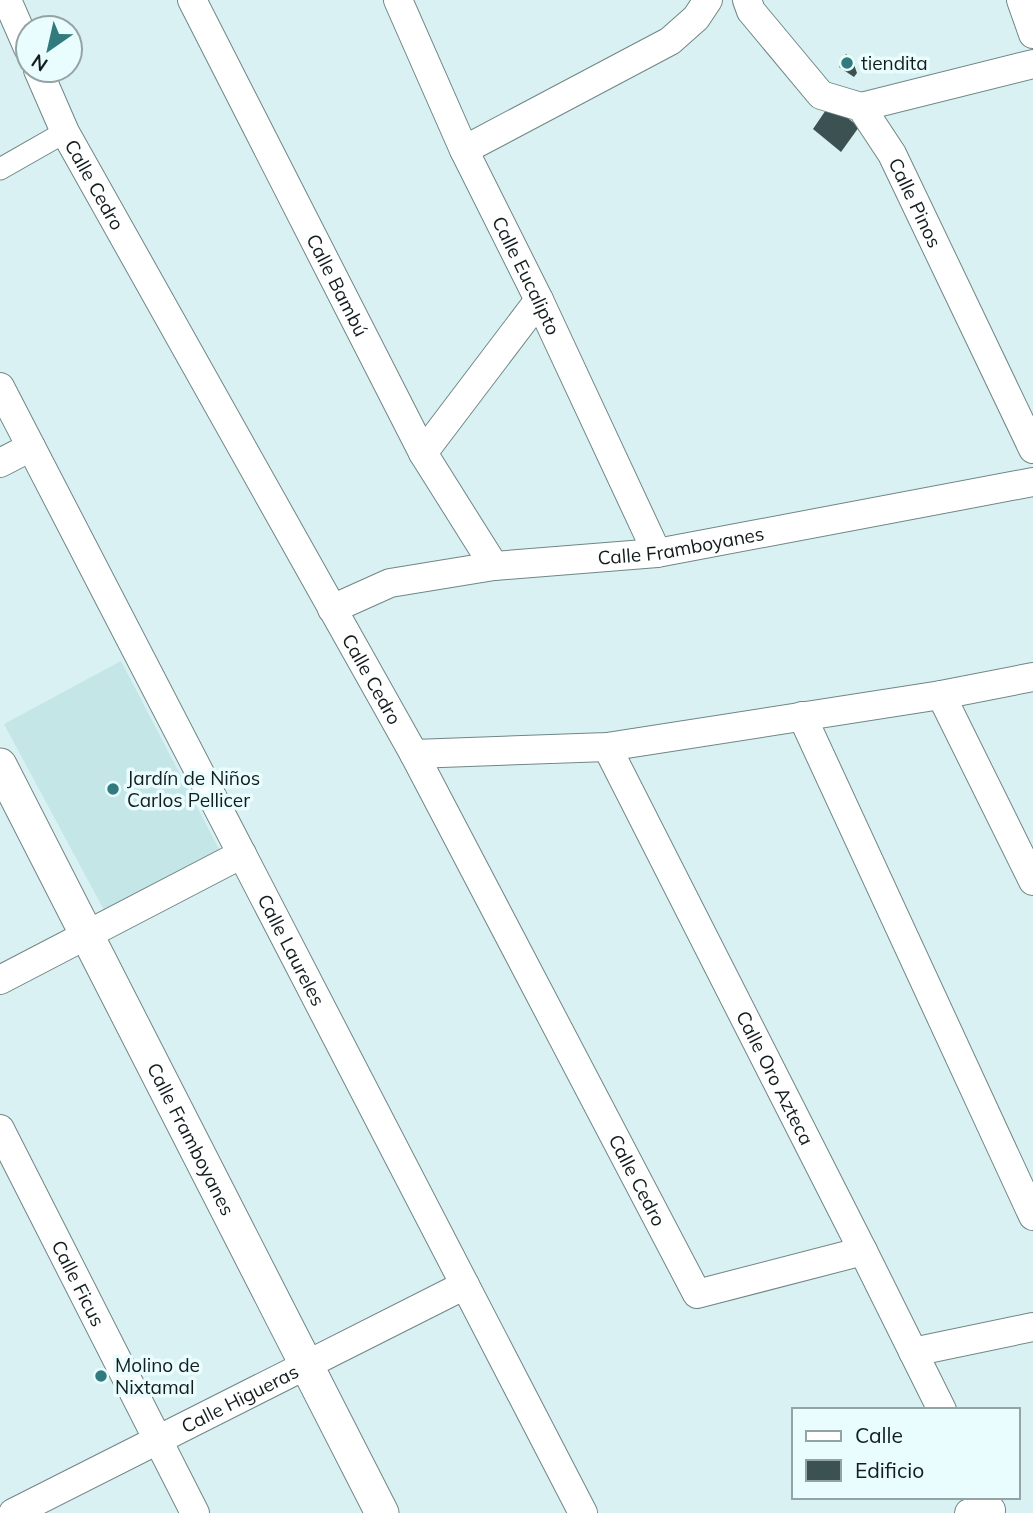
<svg xmlns="http://www.w3.org/2000/svg" width="1033" height="1513" font-family="Mulish,sans-serif">
<rect width="100%" height="100%" fill="#d9f1f2"/>
<path fill="#c4e6e7" d="M121,661L221,853L105,912L4,724Z"/>
<g fill="#3c5151">
<path d="M846,54L852,59L857,73L854,77L839,67Z"/>
<path d="M830,104L859,127L841,152L813,129Z"/>
</g>
<g fill="none" stroke-linecap="round" stroke-linejoin="round">
<g stroke="#708686" stroke-width="23">
<path id="pedestrian" d="M0,169L65,132"/>
</g>
<g stroke="#708686" stroke-width="30">
<g id="minor">
<path d="M7,0L28,48"/>
<path id="s1" d="M192,0L423,453L494,566"/>
<path id="s2" d="M398,0L464,150L539,300L657,553"/>
<path id="s3" d="M747,0L751,11L821,95L861,107L892,154L1033,449"/>
<path d="M1021,0L1033,34"/>
<path id="s4" d="M38,70L65,132L414,754L697,1294L863,1251"/>
<path d="M861,107L1033,64"/>
<path d="M464,150L670,41L696,18L708,0"/>
<path id="s5" d="M0,387L583,1513"/>
<path d="M423,453L539,300"/>
<path d="M0,463L31,447"/>
<path id="s6" d="M332,609L390,583L494,566L657,553L1033,482"/>
<path d="M941,695L1033,881"/>
<path d="M802,716L1033,1216"/>
<path id="s7" d="M607,747L863,1251L942,1410"/>
<path d="M414,754L607,747L941,695L1033,677"/>
<path d="M0,980L242,854"/>
<path id="s8" d="M0,1129L195,1513"/>
<path d="M913,1352L1033,1327"/>
<path id="s9" d="M13,1513L465,1285"/>
<path d="M969,1513L991,1510"/>
</g>
</g>
<g stroke="#708686" stroke-width="35">
<g id="tertiary">
<path id="s10" d="M0,765L382,1513"/>
</g>
</g>
<use href="#pedestrian" stroke="#fff" stroke-width="21"/>
<use href="#minor" stroke="#fff" stroke-width="28"/>
<use href="#tertiary" stroke="#fff" stroke-width="33"/>
</g>
<g fill="#317b7e" stroke="#eafdfe" stroke-width="2.5">
<circle cx="847" cy="63" r="7"/>
<circle cx="113" cy="789" r="7"/>
<circle cx="101" cy="1376" r="7"/>
</g>
<g text-anchor="middle" stroke-width="7" stroke-linejoin="round" paint-order="stroke">
<g font-size="19" fill="#141d1e" stroke="#eafdfe" text-anchor="start">
<text x="861" y="70">tiendita</text>
<text x="127" y="785">Jardín de Niños<tspan x="127" dy="22">Carlos Pellicer</tspan></text>
<text x="115" y="1372">Molino de<tspan x="115" dy="22">Nixtamal</tspan></text>
</g>
<g font-size="19" fill="#141d1e" stroke="#eafdfe">
<text dy="7" stroke="none"><textPath href="#s4" startOffset="128">Calle Cedro</textPath></text>
<text dy="7" stroke="none"><textPath href="#s3" startOffset="273">Calle Pinos</textPath></text>
<text dy="7" stroke="none"><textPath href="#s2" startOffset="304">Calle Eucalipto</textPath></text>
<text dy="7" stroke="none"><textPath href="#s1" startOffset="320">Calle Bambú</textPath></text>
<text dy="7" stroke="none"><textPath href="#s6" startOffset="357">Calle Framboyanes</textPath></text>
<text dy="7" stroke="none"><textPath href="#s4" startOffset="695">Calle Cedro</textPath></text>
<text dy="7" stroke="none"><textPath href="#s5" startOffset="634">Calle Laureles</textPath></text>
<text dy="7" stroke="none"><textPath href="#s7" startOffset="371">Calle Oro Azteca</textPath></text>
<text dy="7" stroke="none"><textPath href="#s10" startOffset="420">Calle Framboyanes</textPath></text>
<text dy="7" stroke="none"><textPath href="#s4" startOffset="1262">Calle Cedro</textPath></text>
<text dy="7" stroke="none"><textPath href="#s8" startOffset="173">Calle Ficus</textPath></text>
<text dy="7" stroke="none"><textPath href="#s9" startOffset="254">Calle Higueras</textPath></text>
</g>
</g>
<rect x="792" y="1408" width="228" height="91" fill="#eafdfe" stroke="#94a3a4" stroke-width="2"/>
<rect x="806" y="1431" width="35" height="10" fill="#ffffff" stroke="#94a3a4" stroke-width="2"/>
<text x="855" y="1443" font-size="21" fill="#141d1e">Calle</text>
<rect x="806" y="1460" width="35" height="21" fill="#3c5151" stroke="#94a3a4" stroke-width="2"/>
<text x="855" y="1478" font-size="21" fill="#141d1e">Edificio</text>
<g transform="translate(49 49) rotate(214)"><circle r="33" fill="#eafdfe" stroke="#94a3a4" stroke-width="2"/>
<path d="M0-5L12 26L0 18L-12 26Z" fill="#317b7e"/>
<text y="-10" font-size="19" font-weight="bold" text-anchor="middle" fill="#141d1e">N</text>
</g>
</svg>
